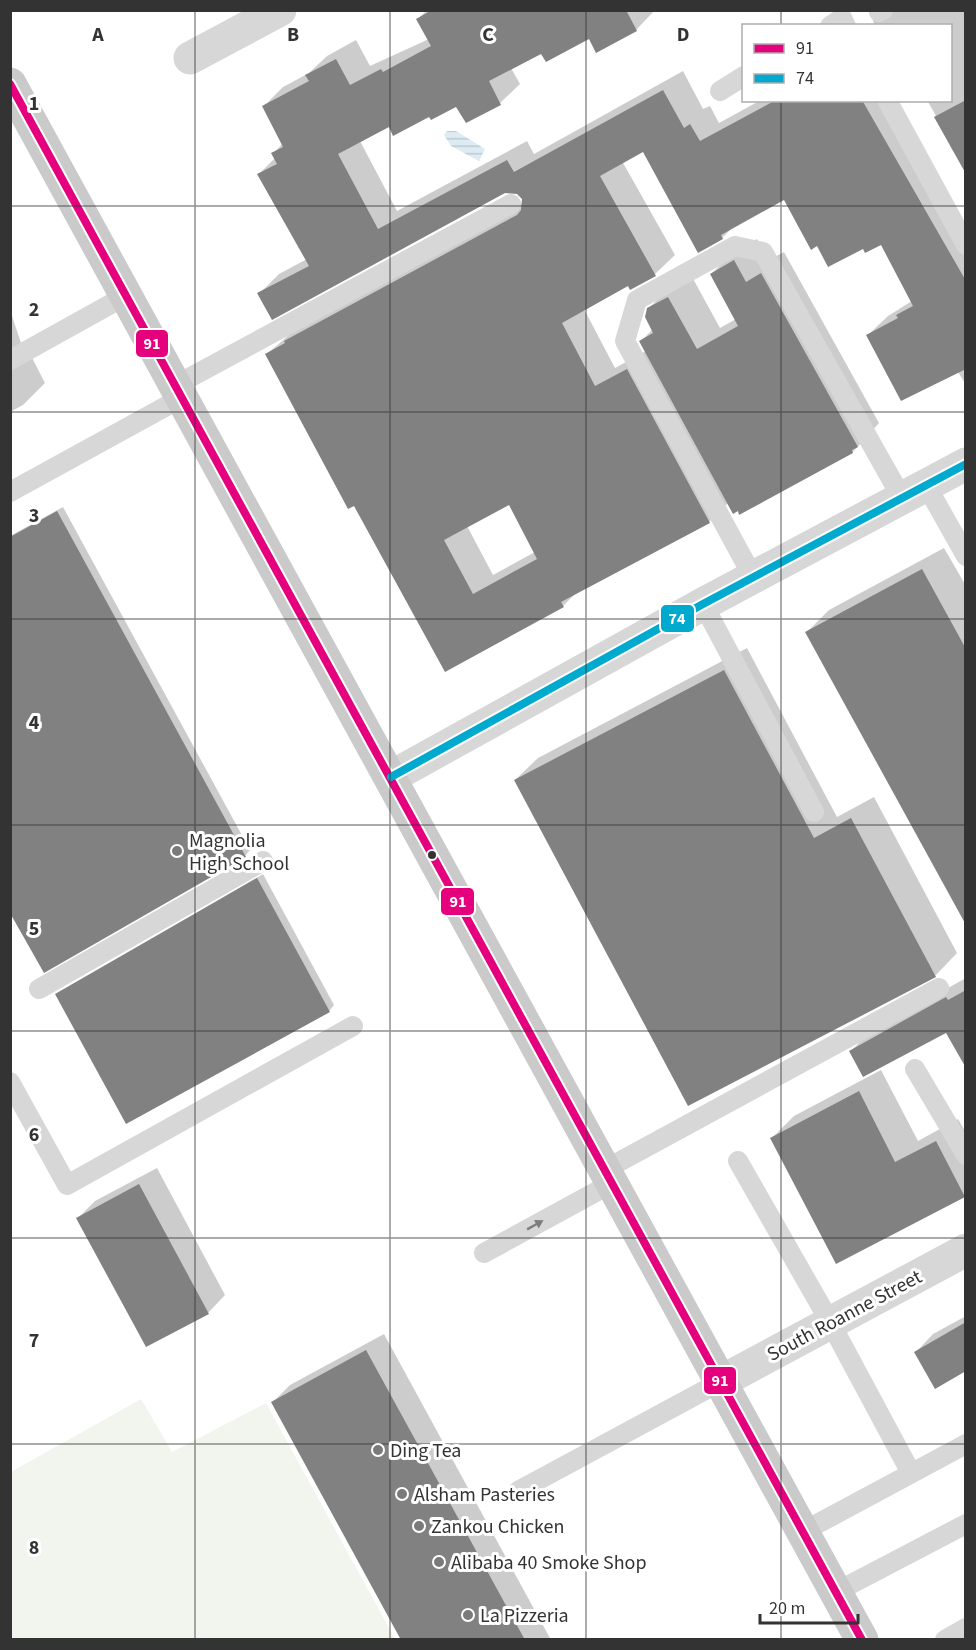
<svg xmlns="http://www.w3.org/2000/svg" width="976" height="1650" font-family="'Source Sans 3',sans-serif">
<defs>
<pattern id="water-rules" width="6" height="5" patternUnits="userSpaceOnUse" patternTransform="scale(1.5)"><rect width="6" height="5" fill="#ddebf3"/><path d="M0 2.5h6" fill="none" stroke="#becad1"/></pattern>
</defs>
<rect width="100%" height="100%" fill="#fff"/>
<path fill="#f1f5ed" d="M141,1399L172,1452L266,1403L395,1639H11V1472Z"/>
<path fill="url(#water-rules)" d="M447,131H456L485,149L479,161L451,146L444,135Z"/>
<g fill="#0003" fill-rule="evenodd">
<path d="M427,10H655L636,30L590,37L542,51L511,68L520,84L500,103L466,121L457,105L390,125L360,141L397,211L527,141L534,154L683,71L703,109L710,106L719,123L761,100H895L966,228V385L958,372L868,335L888,316L912,301L881,243L863,247L818,244L785,198L735,225L722,238L643,150L622,161L675,255L655,274L631,288L629,284L584,309L615,368L646,351L641,341L653,329L648,309L671,286L691,275L720,328L736,319L711,274L734,252L757,239L769,260L784,252L879,423L853,452L778,492L728,503L709,522L577,592L563,606L445,670L355,504L267,354L305,321L523,203V198L517,192H505L259,294L279,274L307,259L259,174L275,158L273,154L283,143L264,106L283,87L309,73L327,56L356,40L370,66L429,39L418,19ZM509,503L535,552L493,575L467,526Z"/>
<path d="M883,10H966V169L927,100H950V26H875L873,21Z"/>
<path d="M10,310L21,343L27,348L45,383L23,405L10,412Z"/>
<path d="M63,507L250,850L245,856L10,909V536Z"/>
<path d="M944,548L966,586V922L807,632L829,610Z"/>
<path d="M747,648L837,817L874,797L957,953L935,976L515,780L538,758Z"/>
<path d="M263,874L334,1005L329,1011L57,994Z"/>
<path d="M966,978V1065L947,1031L851,1051L872,1030Z"/>
<path d="M881,1070L918,1141L958,1119L966,1133L964,1196L772,1138L794,1116Z"/>
<path d="M157,1168L225,1295L208,1313L78,1218L95,1201Z"/>
<path d="M966,1316V1369L916,1352L933,1334Z"/>
<path d="M384,1334L551,1640H403L273,1402L290,1385Z"/>
</g>
<g fill="#818181" fill-rule="evenodd">
<path d="M432,10H626L637,31L596,53L589,39L546,62L541,54L489,81L501,105L466,123L456,107L431,120L429,117L393,136L389,127L338,154L378,229L507,160L514,172L663,90L684,128L690,124L700,141L776,100H862L966,281V369L901,401L866,335L898,318L896,315L913,306L881,245L865,253L863,249L828,267L817,246L811,250L784,200L721,235L723,239L698,253L643,152L600,176L656,276L630,290L628,286L562,323L595,386L627,369L710,523L561,602L564,607L445,672L354,506L348,509L265,354L285,343L284,341L517,215L521,210L522,199L517,194L505,193L272,320L257,293L309,266L257,174L277,164L271,153L283,147L262,106L309,81L305,75L336,59L350,85L381,69L383,72L431,46L416,19ZM509,505L537,559L473,594L444,540Z"/>
<path d="M966,100V174L934,117Z"/>
<path d="M734,260L746,282L761,273L858,447L852,450L853,453L739,515L738,511L733,514L639,341L653,333L645,317L647,308L668,297L697,349L738,326L710,274Z"/>
<path d="M57,511L246,857L44,973L10,913V537Z"/>
<path d="M922,569L966,649V925L805,632Z"/>
<path d="M724,670L814,838L851,818L936,977L688,1106L514,780Z"/>
<path d="M257,878L330,1012L126,1124L55,994Z"/>
<path d="M966,990V1068L946,1033L863,1077L849,1051L946,997L948,1000Z"/>
<path d="M859,1091L895,1162L936,1141L965,1197L836,1264L770,1138Z"/>
<path d="M139,1184L209,1314L146,1347L76,1218Z"/>
<path d="M966,1322V1371L935,1389L914,1352Z"/>
<path d="M366,1350L525,1640H401L271,1402Z"/>
</g>
<g fill="none" stroke-linecap="round" stroke-linejoin="round">
<g stroke="#d7d7d7" stroke-width="20">
<path d="M879,12L883,10"/>
<path d="M830,26L842,18L846,26"/>
<path d="M720,91L744,76"/>
<path d="M887,100L966,245"/>
<path d="M10,360L127,295"/>
<path d="M176,385L511,204"/>
<path d="M926,485L966,556"/>
<path d="M10,492L183,397"/>
<path d="M753,577L625,341L637,300L735,246L763,252L902,498"/>
<path d="M703,604L814,812"/>
<path d="M39,989L263,861"/>
<path d="M915,1069L966,1155"/>
<path d="M10,1082L67,1185L353,1026"/>
<path d="M738,1161L830,1322L911,1473"/>
<path d="M606,1169L939,988"/>
<path d="M484,1253L614,1182"/>
<path d="M518,1491L722,1381"/>
<path d="M804,1531L966,1444"/>
<path d="M836,1592L966,1524"/>
<path d="M945,1640L966,1628"/>
</g>
<g stroke="#d7d7d7" stroke-width="33">
<path d="M190,58L280,10"/>
<path d="M391,777L703,604L966,464"/>
<path d="M722,1381L966,1250"/>
</g>
<path stroke="#cacaca" stroke-width="33" d="M10,84L862,1640"/>
<g stroke="#fff" stroke-width="12">
<path id="bus-1" d="M10,84L862,1640"/>
</g>
<g stroke="#fff" stroke-width="12">
<path id="bus-2" d="M391,777L703,604L966,464"/>
</g>
<use href="#bus-1" stroke="#e5007d" stroke-width="8"/>
<use href="#bus-2" stroke="#00a9ce" stroke-width="8"/>
</g>
<defs><path id="oneway-solid" d="M-6-.8H1V-3.2L6.5 0L1 3.2V.8H-6Z" transform="scale(1.5)"/></defs>
<use fill="#7d7d7d" href="#oneway-solid" transform="translate(535 1225) rotate(-29)"/>
<path fill="none" stroke="#333" stroke-width="1.5" stroke-opacity="0.55" d="M195,10V1640M390,10V1640M586,10V1640M781,10V26M781,100V1640M10,206H966M10,412H966M10,619H966M10,825H966M10,1031H966M10,1238H966M10,1444H966"/>
<g fill="#7a7a7a" stroke="#fff" stroke-width="2">
<circle cx="177" cy="851" r="6"/>
<circle cx="378" cy="1450" r="6"/>
<circle cx="402" cy="1494" r="6"/>
<circle cx="419" cy="1526" r="6"/>
<circle cx="439" cy="1562" r="6"/>
<circle cx="468" cy="1615" r="6"/>
</g>
<circle fill="#333" stroke="#fff" stroke-width="2" cx="432" cy="855" r="5"/>
<g text-anchor="middle" stroke-width="6" stroke-linejoin="round" paint-order="stroke">
<g font-size="20" fill="#333" stroke="#fff" text-anchor="start">
<text x="189" y="847">Magnolia<tspan x="189" dy="23">High School</tspan></text>
<text x="390" y="1457">Ding Tea</text>
<text x="414" y="1501">Alsham Pasteries</text>
<text x="431" y="1533">Zankou Chicken</text>
<text x="451" y="1569">Alibaba 40 Smoke Shop</text>
<text x="480" y="1622">La Pizzeria</text>
</g>
<g font-size="20" fill="#333" stroke="#fff">
<text transform="translate(844 1315) rotate(-28)" y="7">South Roanne Street</text>
</g>
</g>
<g font-size="20" text-anchor="middle" font-weight="bold" fill="#333" stroke="#fff" stroke-width="6" stroke-linejoin="round" paint-order="stroke">
<text x="98" y="41">A</text>
<text x="293" y="41">B</text>
<text x="488" y="41">C</text>
<text x="683" y="41">D</text>
<text x="34" y="110">1</text>
<text x="34" y="316">2</text>
<text x="34" y="522">3</text>
<text x="34" y="729">4</text>
<text x="34" y="935">5</text>
<text x="34" y="1141">6</text>
<text x="34" y="1347">7</text>
<text x="34" y="1554">8</text>
</g>
<g stroke="#fff" stroke-width="2">
<rect x="135" y="329" width="34" height="29" rx="6" fill="#e5007d"/>
<rect x="660" y="604" width="35" height="29" rx="6" fill="#00a9ce"/>
<rect x="440" y="887" width="35" height="29" rx="6" fill="#e5007d"/>
<rect x="703" y="1366" width="34" height="29" rx="6" fill="#e5007d"/>
</g>
<g font-size="16" text-anchor="middle" font-weight="bold" fill="#fff">
<text x="152" y="349">91</text>
<text x="677" y="624">74</text>
<text x="458" y="907">91</text>
<text x="720" y="1386">91</text>
</g>
<rect width="976" height="1650" fill="none" stroke="#333333" stroke-width="24"/>
<rect x="742" y="24" width="210" height="78" fill="#ffffff" stroke="#adadad" stroke-width="1.5"/>
<rect x="754" y="44" width="30" height="9" fill="#e5007d" stroke="#adadad" stroke-width="1.5"/>
<text x="796" y="54" font-size="18" fill="#333333">91</text>
<rect x="754" y="74" width="30" height="9" fill="#00a9ce" stroke="#adadad" stroke-width="1.5"/>
<text x="796" y="84" font-size="18" fill="#333333">74</text>
<path d="M760 1614v9h98v-9" fill="none" stroke="#333333" stroke-width="3"/>
<text x="769" y="1614" font-size="18" fill="#333333" stroke="#ffffff" stroke-width="4.5" paint-order="stroke">20 m</text>
</svg>
